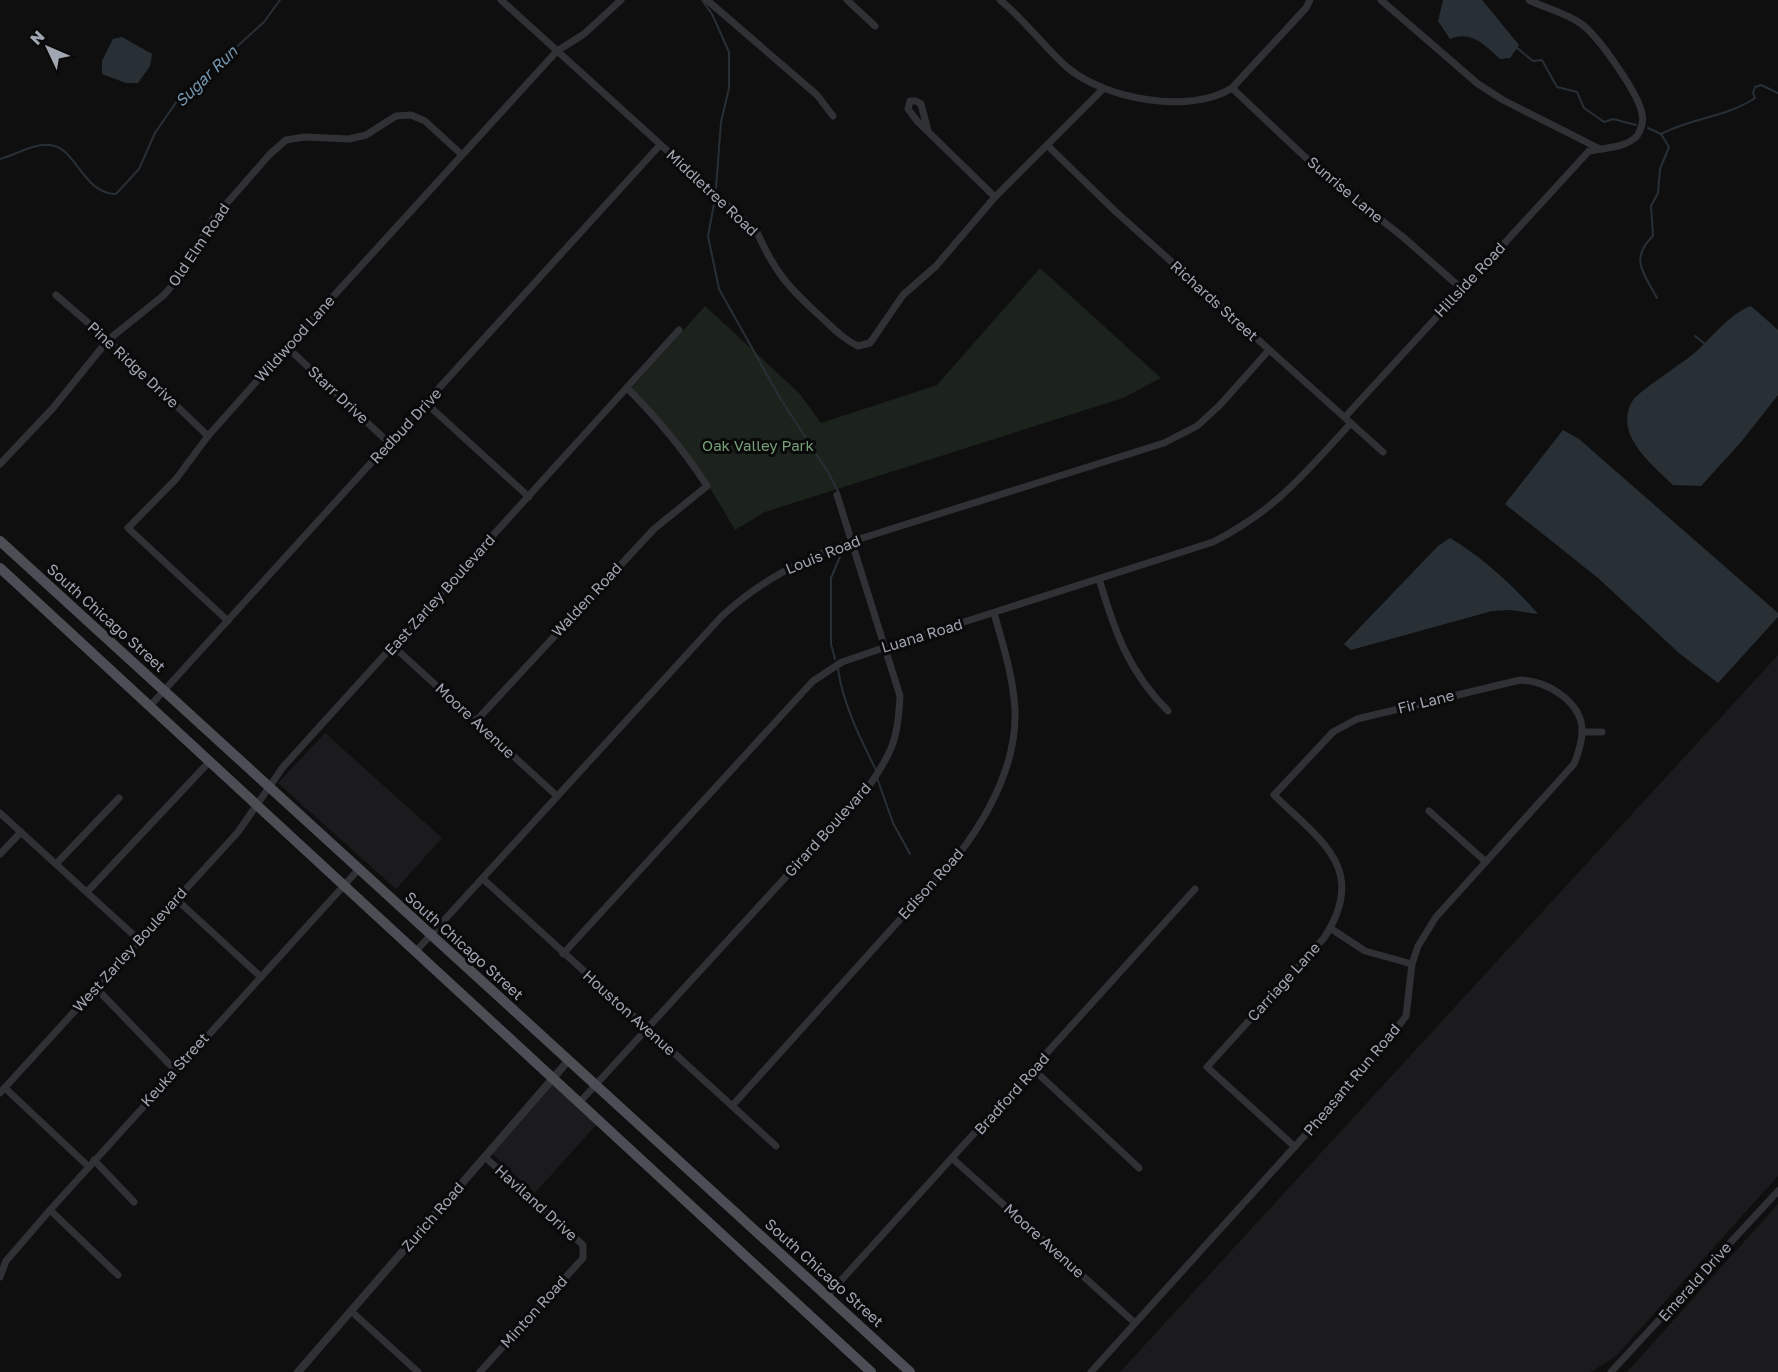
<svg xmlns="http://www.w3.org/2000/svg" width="1778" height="1372" font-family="'Golos Text',sans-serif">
<rect width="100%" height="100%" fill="#0f0f10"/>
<g fill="#1b1b1d">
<path d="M1778,655V1176L1616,1356L1591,1372H1120Z"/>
<path d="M325,733L442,838L396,889L278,783Z"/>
<path d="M553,1083L597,1124L535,1193L492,1154Z"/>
<path d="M1778,1204V1372H1627Z"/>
</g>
<path fill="#1b231c" d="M1040,268L1161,378L1123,398L765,512L735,530C702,474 680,434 631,389L705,306L799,393L821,423L937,385Z"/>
<g fill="#283036">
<path d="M1443,0H1482L1519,45L1510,58L1500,59C1485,45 1471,30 1450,39L1438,21Z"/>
<path d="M122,37L152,54L150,66L138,83H126L102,74V61L113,39Z"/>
<path d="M1751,306L1778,330V395L1741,442L1701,486L1673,485C1653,465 1612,434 1633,400C1637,393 1681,364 1692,355C1712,339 1727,315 1751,306Z"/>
<path d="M1563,430L1579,439L1778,613V617L1718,683L1679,653L1598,578L1505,504Z"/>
<path d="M1450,538C1482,557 1514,586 1538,614L1511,610L1492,611L1351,650L1344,644L1438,546Z"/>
</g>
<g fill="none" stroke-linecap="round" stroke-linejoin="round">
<g stroke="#283036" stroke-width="2">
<path d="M702,0L712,14L729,52V88L721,122L716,188"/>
<path d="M1517,48L1533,61L1542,60L1557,87L1577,92L1584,108L1604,122L1613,119L1636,125"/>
<path d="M1648,128L1661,134C1691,118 1727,117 1755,98L1753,93L1755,87L1761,85L1778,93"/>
<path d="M0,159C16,155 33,143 50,145C76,147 83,194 116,194L139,169L155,133L177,101L264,22L280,0"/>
<path d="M715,199L708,236L719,289L780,398L828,472L839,493"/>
<path d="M1657,298C1644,273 1629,259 1653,236L1651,206L1658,193L1660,169L1669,147L1661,134"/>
<path d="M1695,336L1705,344"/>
<path d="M835,659L831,644V578L842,552"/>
<path d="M838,669C843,704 860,738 876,770"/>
<path d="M877,778L893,823L910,854"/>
</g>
<g stroke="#303135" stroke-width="7">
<path d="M501,0L757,232C775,273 789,288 821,317C833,328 843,339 858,346L870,343L903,295L936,266L995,197L1103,89"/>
<path d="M707,0L817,95L833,116"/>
<path d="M847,0L875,26"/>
<path d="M1000,0C1025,20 1044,47 1068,68C1105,99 1190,115 1232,88L1306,8L1310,0"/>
<path d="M1381,0L1478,84L1503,100L1600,149"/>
<path d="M1232,88L1324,175L1403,237L1462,289"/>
<path d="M928,131L921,104L916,101H910L908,109L917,121L995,197"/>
<path d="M1048,146L1115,211L1383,452"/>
<path d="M56,295L108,340L208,436"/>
<path d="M287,347L389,443"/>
<path d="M427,404L529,497"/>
<path d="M1345,417L1589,151C1603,148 1626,148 1637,136C1641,130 1644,121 1642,114C1639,94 1597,34 1580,23C1565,13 1545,8 1529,0"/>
<path d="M0,464L53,408L108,340L164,295L180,276L213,219L270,154L286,140L305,137L349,139L366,135L396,116L411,115L425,121L461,154"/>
<path d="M1099,579C1115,632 1128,671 1168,711"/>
<path d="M228,621L128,528L176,479L208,436L287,347L557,51L584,34L621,0"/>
<path d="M393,646L557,796"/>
<path d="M150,706L660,145"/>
<path d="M475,722L654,529L707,486C684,450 658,419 627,388"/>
<path d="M1582,732H1602"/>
<path d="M1429,811L1486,862"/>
<path d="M0,813L139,940"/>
<path d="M0,854L21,832"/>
<path d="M56,864L119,798"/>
<path d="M483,879L776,1146"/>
<path d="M87,892L209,762"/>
<path d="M176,899L261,977"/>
<path d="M1330,928L1365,951L1412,964"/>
<path d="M416,951L721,617C762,579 800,561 853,541L1164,443L1197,426L1219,406L1269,350"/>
<path d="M563,954L813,681L842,662L886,647L1213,542C1276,510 1304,474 1351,423"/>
<path d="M96,988L175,1070"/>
<path d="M1033,1069L1139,1168"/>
<path d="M5,1088L89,1167"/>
<path d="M0,1093L238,832L283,767L679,330"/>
<path d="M579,1103L869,786C893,751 898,738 900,696L837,495"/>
<path d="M732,1106L959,854C990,813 1017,762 1015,709C1013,676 1003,645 994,613"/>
<path d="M953,1159L1135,1323"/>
<path d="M94,1160L134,1202"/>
<path d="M50,1210L118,1275"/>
<path d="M0,1277L6,1261L50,1210L358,870"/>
<path d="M827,1296L1195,889"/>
<path d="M351,1311L418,1372"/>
<path d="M480,1372L583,1258V1245L486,1158"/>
<path d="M1091,1372L1373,1060L1406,1016L1412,964L1418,946L1436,917L1574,764C1578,754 1582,743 1582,732C1583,702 1546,680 1520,680L1357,719L1333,732L1274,795C1321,841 1369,869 1324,938L1207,1067L1295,1147"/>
<path d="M1611,1372L1778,1191"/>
</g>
<path stroke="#303135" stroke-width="8" d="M298,1372L568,1061"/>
<g stroke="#4c4e55" stroke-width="10">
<path d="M0,541L910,1372"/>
<path d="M0,568L871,1372"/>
</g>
</g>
<g text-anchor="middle" stroke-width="6" stroke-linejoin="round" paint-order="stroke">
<g font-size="15" fill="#a0a6b2" stroke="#0a0a0b">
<text transform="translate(1345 190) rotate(40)" y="5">Sunrise Lane</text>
<text transform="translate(712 193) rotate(43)" y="5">Middletree Road</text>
<text transform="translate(199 245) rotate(-56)" y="5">Old Elm Road</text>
<text transform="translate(1470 280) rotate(-47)" y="5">Hillside Road</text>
<text transform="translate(1214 301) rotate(42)" y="5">Richards Street</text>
<text transform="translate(295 339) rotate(-48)" y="5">Wildwood Lane</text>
<text transform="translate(133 365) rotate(43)" y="5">Pine Ridge Drive</text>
<text transform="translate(338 395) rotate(43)" y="5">Starr Drive</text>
<text transform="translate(406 426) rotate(-47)" y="5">Redbud Drive</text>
<text transform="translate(823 555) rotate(-22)" y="5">Louis Road</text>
<text transform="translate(440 595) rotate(-48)" y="5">East Zarley Boulevard</text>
<text transform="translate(587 600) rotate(-47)" y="5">Walden Road</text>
<text transform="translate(106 618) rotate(42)" y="5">South Chicago Street</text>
<text transform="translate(922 636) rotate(-17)" y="5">Luana Road</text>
<text transform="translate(1426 702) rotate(-14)" y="5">Fir Lane</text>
<text transform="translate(475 721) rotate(43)" y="5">Moore Avenue</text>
<text transform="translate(828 830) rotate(-48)" y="5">Girard Boulevard</text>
<text transform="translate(931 884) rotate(-48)" y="5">Edison Road</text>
<text transform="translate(464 946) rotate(42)" y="5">South Chicago Street</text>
<text transform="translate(130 950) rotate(-48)" y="5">West Zarley Boulevard</text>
<text transform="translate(1284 982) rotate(-48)" y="5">Carriage Lane</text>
<text transform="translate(629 1013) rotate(42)" y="5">Houston Avenue</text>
<text transform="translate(175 1070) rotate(-48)" y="5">Keuka Street</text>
<text transform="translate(1352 1080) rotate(-50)" y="5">Pheasant Run Road</text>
<text transform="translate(1012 1094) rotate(-48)" y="5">Bradford Road</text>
<text transform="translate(536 1203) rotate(42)" y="5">Haviland Drive</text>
<text transform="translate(433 1217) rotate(-49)" y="5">Zurich Road</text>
<text transform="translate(1044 1241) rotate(42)" y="5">Moore Avenue</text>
<text transform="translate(824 1273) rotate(42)" y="5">South Chicago Street</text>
<text transform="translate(1695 1282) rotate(-48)" y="5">Emerald Drive</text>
<text transform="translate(534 1312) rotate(-48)" y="5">Minton Road</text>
</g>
<g font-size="15" fill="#769e77" stroke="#0a0a0b">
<text x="758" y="451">Oak Valley Park</text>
</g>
<g font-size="16" font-style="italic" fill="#7596af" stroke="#0a0a0b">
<text transform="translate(206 76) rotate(-44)" y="6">Sugar Run</text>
</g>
</g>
<g transform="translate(48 48) rotate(314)" stroke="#0a0a0b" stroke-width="4.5" paint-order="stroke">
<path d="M0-4.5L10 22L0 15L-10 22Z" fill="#a0a6b2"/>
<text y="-9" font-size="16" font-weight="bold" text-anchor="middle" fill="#a0a6b2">N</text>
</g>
</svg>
